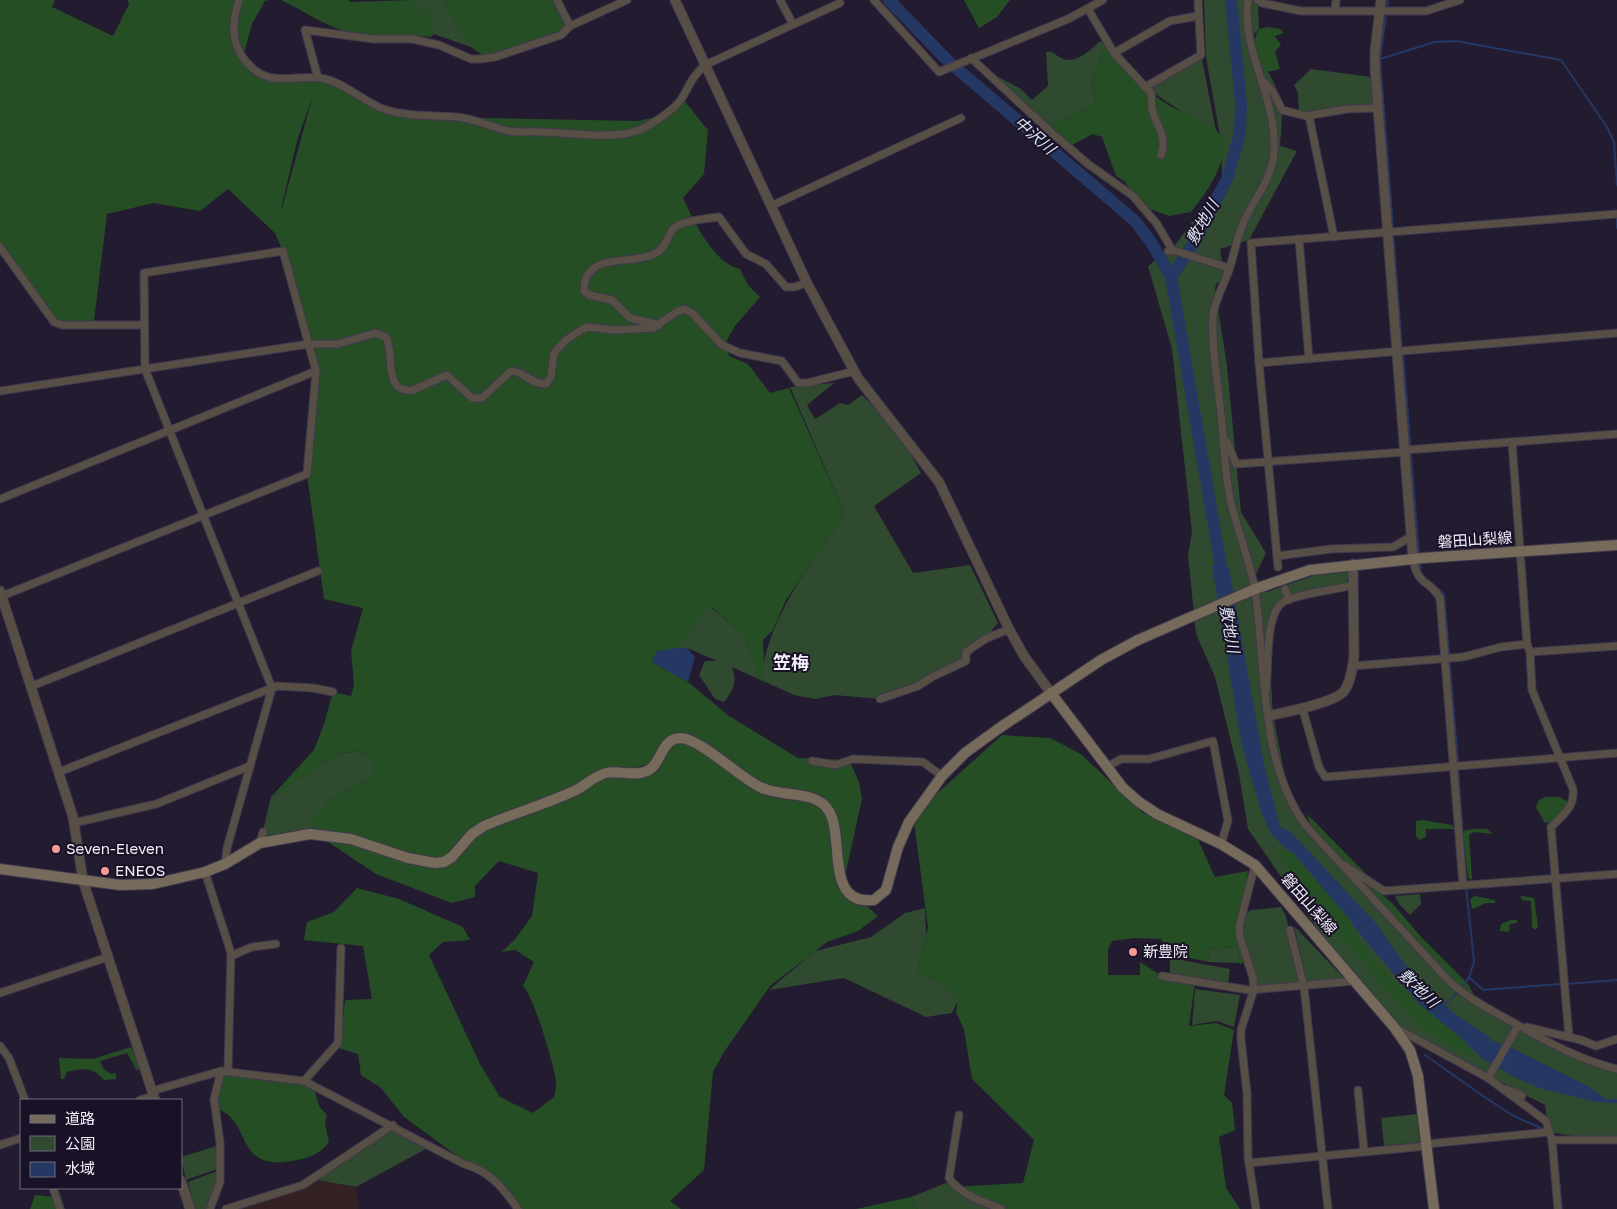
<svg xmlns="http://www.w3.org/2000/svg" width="1617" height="1209" font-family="'Golos Text','Noto Sans JP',sans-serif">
<rect width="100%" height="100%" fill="#231b30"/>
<path fill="#342124" d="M312,1179L356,1187L359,1209H222Z"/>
<g fill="#2f4a2e">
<path d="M411,0H442L471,47L434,34V24L425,6L417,13Z"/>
<path d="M1204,0H1258L1259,29L1254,34C1256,57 1272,74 1279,95C1284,112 1281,129 1280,146L1297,151L1249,240L1220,249L1225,278L1216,284L1215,289L1227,366L1241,512L1266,553L1255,576L1267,592L1315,575L1349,572L1347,583L1278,604L1269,649L1273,715L1292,812L1456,987L1602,1067L1617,1072V1143L1549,1132L1545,1105L1400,1030L1344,967L1248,829L1239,774L1215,677L1196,634L1188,555L1192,532L1172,349L1148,266L1176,244L1222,181L1221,142L1206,57Z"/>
<path d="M1100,41L1107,43L1092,79L1095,104L1064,119L1052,128L991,73L1021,89L1032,100L1048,86L1046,52C1053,51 1055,55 1061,58C1076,65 1089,51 1100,41Z"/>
<path d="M1201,55L1216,131L1191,118L1145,87Z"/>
<path d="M1311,69L1371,77L1374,108L1309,116L1299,113L1298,93L1294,85Z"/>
<path d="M834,383L807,405L815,419L840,403L848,405L862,395L898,431L921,473L874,506L913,573L970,565L998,623L966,661L880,699L834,695L815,699L794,695L732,667C737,681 734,690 724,702L715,699L699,675L705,661H717L687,648L673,650L710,607L743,633L761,680C768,616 810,566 845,514L790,387Z"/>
<path d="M360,751L372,761V778L327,801L316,834L260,843L271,797L337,754Z"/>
<path d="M1420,894L1421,904L1410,915L1399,904L1395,896Z"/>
<path d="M1281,907L1286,916L1300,983L1255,988L1247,961L1242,917L1251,910Z"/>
<path d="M925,908L926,936L917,972L938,981L959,998L952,1013L926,1017L844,978L769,990L815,951L871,937L905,913Z"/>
<path d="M1294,926L1346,980L1307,983Z"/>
<path d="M1237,947L1240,963L1209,962L1207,949Z"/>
<path d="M1170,958L1230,969L1228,984L1170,977Z"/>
<path d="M1195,989L1240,995L1234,1027L1217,1021L1192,1025Z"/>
<path d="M1417,1114L1420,1142L1384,1146L1381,1118Z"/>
<path d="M393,1125L431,1146L356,1187L312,1179Z"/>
<path d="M220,1145V1168L186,1180L181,1157Z"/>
<path d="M220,1170L210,1209H195L188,1182Z"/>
<path d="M951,1181L1000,1209H918L911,1197Z"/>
</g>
<g fill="#264e25" fill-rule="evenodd">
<path d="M0,0H55L52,7L113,36L129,4L128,0H270L265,1L252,24L243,57L259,72L318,78L383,109L439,117L638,121L668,114L682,98L708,130L704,174L683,198C693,220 714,264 740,269L748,285L760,297L735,326L727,340L729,356L748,364L770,393L789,388L845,514L786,600L773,630L763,640L764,665L761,682L743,633L711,607L673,650L658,651L652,662L688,682L729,716L798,758L849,760L859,782L862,799L843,885L878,916L858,931L827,942L770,986L724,1052L713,1072L704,1170L670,1201L681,1209H519L504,1190L404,1117L381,1088L361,1075L358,1054L338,1048L342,1029L345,1000L372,999L363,946L304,940L307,922L334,912L357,888L399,899L463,927L470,940L443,942L429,955L481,1066L500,1097L533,1113L554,1097C555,1092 557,1086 556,1081C554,1065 534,997 523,986L534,962L515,950L502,952L516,938L532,916L538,873L499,861L475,886V897L452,903L376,874L316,834L313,816L327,801L372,778V761L360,751L337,754L270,798L314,750L324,724L333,692L351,696L354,685L351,651L363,608L324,599L307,474L312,422L313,358L283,251L275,233L228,189L200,211L154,203L107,214L94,321L54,322L0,247ZM313,95L282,208L281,209L297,141ZM645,765L637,773L600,776Z"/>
<path d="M281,0H348L351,2L411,0L417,12L426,5L434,24V34L431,37C403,34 372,39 344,31C322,24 302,10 281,0Z"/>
<path d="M442,0H554L570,26L556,37L486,58L471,47Z"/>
<path d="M964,0H1010L997,17L979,28Z"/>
<path d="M1268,27L1280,29L1284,33L1275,36L1281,45L1275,51L1280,69L1267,72C1261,59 1249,42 1259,29Z"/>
<path d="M1107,43C1125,64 1141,88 1165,103C1177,111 1207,122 1216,130C1237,153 1205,195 1191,212L1169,216L1141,206L1125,182L1116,176L1102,137L1093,134L1072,145L1052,128L1064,119L1095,104L1092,79Z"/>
<path d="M1002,735L1050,738L1081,754L1143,813L1194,831L1215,877L1248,871L1242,917L1247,961L1240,964L1237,947L1207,949L1209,962L1167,953L1161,939L1135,938L1112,941L1108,950V975H1140V962L1162,976L1195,982L1189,1026L1216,1023L1234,1030L1224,1095L1232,1103L1235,1130L1219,1137L1226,1188L1240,1209H1005L955,1187L1023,1183L1034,1140L972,1079L964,1029L956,1012L958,998L938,981L917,972L928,927L913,815Z"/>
<path d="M1546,797H1560L1568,802C1565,812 1557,823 1545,823L1536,807L1539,800Z"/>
<path d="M1307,814L1370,878L1374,884L1356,872L1393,904L1422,938L1469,985L1475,998L1465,994L1380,907L1351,868L1311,827Z"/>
<path d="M1422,820L1452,825L1455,829H1426V837L1419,840L1416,836V821Z"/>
<path d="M1476,829H1488L1492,834L1473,832L1469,835L1472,880L1468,878L1463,835L1465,830Z"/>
<path d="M1276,850L1290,851L1346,913L1358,939L1391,979L1463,1039L1478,1061L1455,1049L1417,1022L1343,941L1329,929Z"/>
<path d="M1475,896L1495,900V903H1486L1472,909L1470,899Z"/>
<path d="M1523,896L1534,898L1538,927L1535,930L1532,927L1531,901L1522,900L1520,897Z"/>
<path d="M1511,920H1517V923L1510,924L1509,932L1500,931L1501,924Z"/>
<path d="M131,1047L140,1067L137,1071L127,1053L100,1061L104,1069L111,1074L116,1073V1079L104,1080C93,1067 83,1068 67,1072L64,1079H61L59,1058L93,1059Z"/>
<path d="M221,1071L313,1085L319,1106L327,1115L325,1124L329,1142C321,1153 309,1158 297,1160C231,1174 255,1120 215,1108Z"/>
<path d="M35,1195L56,1197L60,1209H30Z"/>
<path d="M911,1197L918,1209H856Z"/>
</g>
<g fill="#253864">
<path d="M1220,563L1229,568L1264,764L1280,827L1291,832L1374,921L1432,1001L1450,1018L1472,1033L1514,1049L1589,1087L1606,1099H1617V1103L1597,1102L1539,1088L1512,1076L1480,1057L1460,1037L1419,1004L1354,927L1338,898L1305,858L1287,850L1271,834L1262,814L1242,747L1212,566Z"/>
<path d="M678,648H687L695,657L688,682L652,662L657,651Z"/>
</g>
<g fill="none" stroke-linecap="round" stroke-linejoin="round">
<g stroke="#253864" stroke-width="2">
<path d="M1388,0L1380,59L1393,229"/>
<path d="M1380,59L1435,42L1456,41L1561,60L1607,127L1614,142L1617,185"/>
<path d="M1617,215V228"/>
<path d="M1393,234L1402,349"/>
<path d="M1403,353L1419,556"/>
<path d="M1420,563L1421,573"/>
<path d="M1435,586L1444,594L1458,764"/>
<path d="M1458,769L1464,851"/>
<path d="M1469,977L1483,990L1561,984"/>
<path d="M1566,984L1617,980"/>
<path d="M1462,988L1469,977L1474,962L1466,886"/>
<path d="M1440,1009L1459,991"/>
<path d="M1425,1055L1483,1096L1512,1115L1543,1129"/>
<path d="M18,1071L22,1083"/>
<path d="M1559,1180L1562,1209"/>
<path d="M57,1188L64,1209"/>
</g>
<g stroke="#253864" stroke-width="12">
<path d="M889,0L948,61L1135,221L1151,242L1171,277L1223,578"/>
<path d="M1171,277L1191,247L1227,179L1240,133L1241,103L1231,0"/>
<path d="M1297,848L1350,911"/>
<path d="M1440,1008L1450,1018L1486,1042"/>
</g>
<g stroke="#40394d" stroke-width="9">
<g id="minor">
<path d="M239,0C230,27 231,52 256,71C276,86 303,73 326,79C348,85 365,103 386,110C410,117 433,115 457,117C475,119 492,127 508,131C519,133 531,131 542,132C572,133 604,139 633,132C646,129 675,110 682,98C691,83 691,78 705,65L840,3"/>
<path d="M557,0L570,26"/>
<path d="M780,0L793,24"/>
<path d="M874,0L939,72L1068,19L1103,0"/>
<path d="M1248,0C1241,53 1277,96 1274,151C1273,176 1257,195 1246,217C1237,234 1235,253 1229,270C1224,284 1215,300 1213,315C1211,344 1217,376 1220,405C1224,437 1224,472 1231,503C1238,532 1250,561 1255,590C1266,664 1259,765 1307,827L1449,981C1469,999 1492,1011 1516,1024C1549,1043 1580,1060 1617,1069"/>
<path d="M1258,0L1262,3L1301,11H1426L1460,0"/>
<path d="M1088,9L1114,53L1170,21L1198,16"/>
<path d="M1335,11L1336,0"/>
<path d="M1114,53L1151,93C1152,98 1151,104 1152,109C1156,126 1168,135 1161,155"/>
<path d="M971,58L1053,134L1088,164L1133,196L1157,224L1170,246"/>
<path d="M318,78L305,30L374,39H412L439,45L471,59H480L495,57L561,35L570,26L627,0"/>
<path d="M1264,82L1273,92L1282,110L1306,116L1347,109L1378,108"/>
<path d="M1145,87L1201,55L1198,0"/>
<path d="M1309,116L1334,237"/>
<path d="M771,206L961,118"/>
<path d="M1299,239L1309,359"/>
<path d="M0,247L54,322L62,325H144"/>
<path d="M1168,251L1173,250L1229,268"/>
<path d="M659,325L630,318L612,300L589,295L584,291C584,248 637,268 659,251C667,245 668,234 674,228C682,221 709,218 719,217L746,254L766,264L786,287H794L807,283"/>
<path d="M1259,363L1617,333"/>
<path d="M0,391L309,344H338L375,333L386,337C395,353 382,394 413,390L447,375L472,398H482L511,371C524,371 532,385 546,384L551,377L554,353L566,340L581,330L587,327L615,330L653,328L678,311L685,309L692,313L722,345L740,353L782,361L798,383H807L855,371"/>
<path d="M1227,442L1236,464L1405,452"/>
<path d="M1512,442L1527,644L1530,652L1532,690L1573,789C1575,807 1563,815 1551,827L1569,1037"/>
<path d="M1405,450L1617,434"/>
<path d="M0,499L316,371"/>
<path d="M1277,556L1331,549L1393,547L1412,536"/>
<path d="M1413,559C1418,587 1428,578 1440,598L1463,885"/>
<path d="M1278,567L1259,363L1251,243L1617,214"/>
<path d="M1285,589L1289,600"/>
<path d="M2,596L307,474L316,371L283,251L144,273L145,369L272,688L227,848L225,864"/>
<path d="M1530,652L1617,646"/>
<path d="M1353,666L1463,657L1501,647L1527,644"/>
<path d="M32,686L318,571"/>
<path d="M1266,689C1269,668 1264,611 1285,601C1305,592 1331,591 1353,585"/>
<path d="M880,699L918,686L932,677L966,661V652L985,639L1009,629"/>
<path d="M1302,707L1319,767L1325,777L1617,753"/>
<path d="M812,761L836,765L853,759L923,762L942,776"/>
<path d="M1107,767L1121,759H1149L1213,741L1228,821L1221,844"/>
<path d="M59,772L277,686L313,688L333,692"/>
<path d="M74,823L156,804L250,766"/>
<path d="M260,843L263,832"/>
<path d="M1255,865L1239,927L1240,937L1253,978L1254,989L1241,1030V1040L1247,1093L1248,1157L1256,1209"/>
<path d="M1344,865L1384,891L1617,874"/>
<path d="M205,872L231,953L228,1071"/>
<path d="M1290,930L1304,987L1328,1209"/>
<path d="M231,956L252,947L276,944"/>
<path d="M1162,976L1249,990L1356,981"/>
<path d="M0,993L108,957"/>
<path d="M1526,1027L1581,1040L1596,1046L1617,1039"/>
<path d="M1396,1028L1488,1078L1546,1121L1552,1140L1558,1209"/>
<path d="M0,1046L9,1058L25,1100"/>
<path d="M1488,1078L1518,1026"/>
<path d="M304,1081L338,1043L341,948"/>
<path d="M1506,1089L1522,1096"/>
<path d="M1358,1090L1364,1151"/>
<path d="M152,1091L221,1071L304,1081L464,1164C490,1171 503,1188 518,1209"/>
<path d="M140,1100L153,1096"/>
<path d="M959,1115L949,1178C961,1195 982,1201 1001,1209"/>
<path d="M1552,1140H1617"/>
<path d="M1427,1144L1549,1132"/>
<path d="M0,1145L21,1138"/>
<path d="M1249,1163L1427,1146"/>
<path d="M53,1188L60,1209"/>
<path d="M210,1209L220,1182V1142L214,1099L221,1071"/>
<path d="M226,1209L303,1185L393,1125"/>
</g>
</g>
<g stroke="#40394d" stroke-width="11">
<g id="tertiary">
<path d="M675,0L807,283L858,378L939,482L1009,629L1024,656L1051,693"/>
<path d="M1381,0L1375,52V69L1413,559"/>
<path d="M0,591L73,817L83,881L155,1100"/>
<path d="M1269,716C1285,712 1335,703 1344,691C1351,682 1352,668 1354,657L1353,564"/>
<path d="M181,1181L190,1209"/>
</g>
</g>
<g stroke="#40394d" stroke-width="12">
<g id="secondary">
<path d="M1051,693L1123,788L1139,802L1157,814L1221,844L1255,865L1394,1027L1410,1050L1418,1076L1434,1209"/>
<path d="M0,869L120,885L153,884L205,872L225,864L260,843L310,834L351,839L408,858L435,863L444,862L452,857L472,834L484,826C514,813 547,804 576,790C586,785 594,776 606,773C619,770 634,777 647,771C662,765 660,739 680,738C700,738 740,778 760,787C780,798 816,789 829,811C845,838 824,906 874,900L886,890L898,847L909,822L942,776L965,753L998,729L1101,660L1138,640L1255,589L1310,570L1423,558L1617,545"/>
</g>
</g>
<use href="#minor" stroke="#574f46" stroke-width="7"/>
<use href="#tertiary" stroke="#574f46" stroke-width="9"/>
<use href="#secondary" stroke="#766a5b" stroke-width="10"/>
</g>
<g fill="#f59c92" stroke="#191226" stroke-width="2">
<circle cx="56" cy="849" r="5"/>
<circle cx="105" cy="871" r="5"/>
<circle cx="1133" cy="952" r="5"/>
</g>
<g text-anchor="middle" stroke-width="4" stroke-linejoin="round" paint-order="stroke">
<g font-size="15" fill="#f2eefc" stroke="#191226">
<text transform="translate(1475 540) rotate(-4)" y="5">磐田山梨線</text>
<text transform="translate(1309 904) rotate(49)" y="5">磐田山梨線</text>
</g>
<g font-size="15" fill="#f2eefc" stroke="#191226" text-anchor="start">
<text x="66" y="854">Seven-Eleven</text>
<text x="115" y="876">ENEOS</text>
<text x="1143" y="957">新豊院</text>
</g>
<g font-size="16" font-style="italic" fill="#d9e1f0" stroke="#191226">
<text transform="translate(1035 135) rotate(41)" y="6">中沢川</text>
<text transform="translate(1202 222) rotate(-60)" y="6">敷地川</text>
<text transform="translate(1230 629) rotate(80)" y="6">敷地川</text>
<text transform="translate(1419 988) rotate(44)" y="6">敷地川</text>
</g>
<g font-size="18" font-weight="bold" fill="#f2eefc" stroke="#191226">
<text x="791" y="669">笠梅</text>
</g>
</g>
<rect x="20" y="1099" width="162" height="90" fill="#191226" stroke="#706a7c"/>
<rect x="30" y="1115" width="25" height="8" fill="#766a5b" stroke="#706a7c"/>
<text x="65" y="1124" font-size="15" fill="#f2eefc">道路</text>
<rect x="30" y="1136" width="25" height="15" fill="#2f4a2e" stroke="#706a7c"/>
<text x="65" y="1149" font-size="15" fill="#f2eefc">公園</text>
<rect x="30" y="1162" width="25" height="15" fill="#253864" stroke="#706a7c"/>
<text x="65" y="1174" font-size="15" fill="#f2eefc">水域</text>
</svg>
